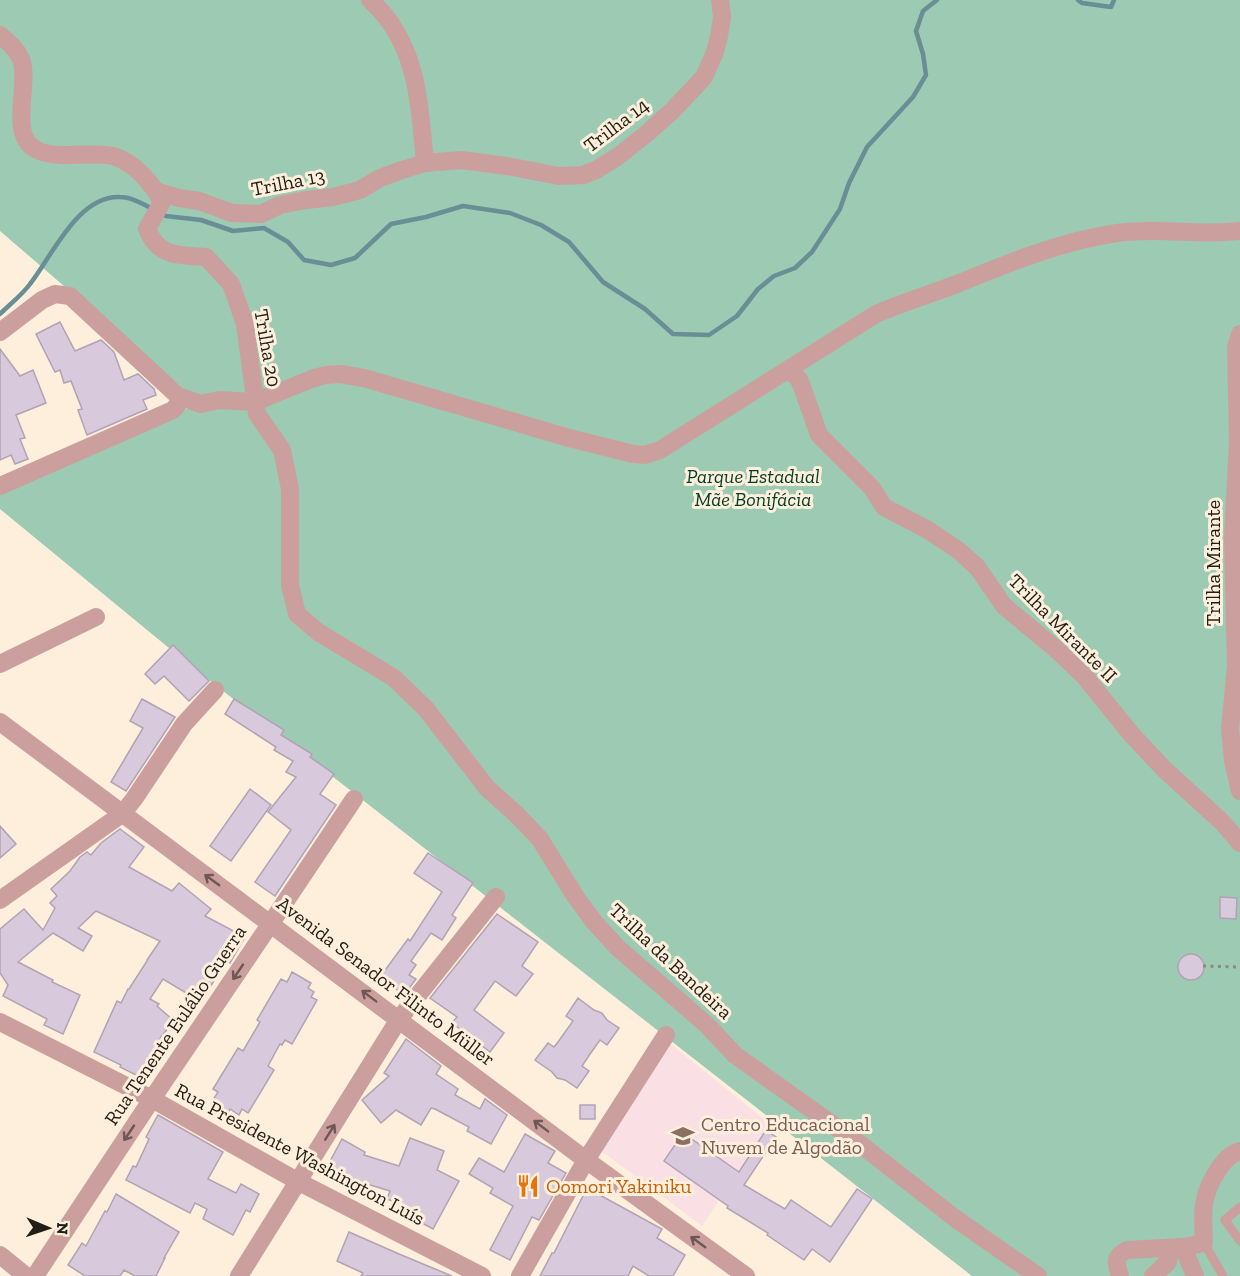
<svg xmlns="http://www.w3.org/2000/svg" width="1240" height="1276" font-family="'Zilla Slab',serif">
<rect width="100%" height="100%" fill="#fdefdc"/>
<path fill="#fae0e5" d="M668,1042L770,1124L702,1226L596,1147Z"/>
<path fill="#9ccab3" d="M0,0H1240V1276H972L186,662L0,509V491L200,403L0,231Z"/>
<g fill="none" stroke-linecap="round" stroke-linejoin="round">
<g stroke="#698e95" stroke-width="4.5">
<path d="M1078,0L1082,3L1111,7L1114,0"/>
<path d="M162,214L166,216L201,220L233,231L264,228L288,242L304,260L331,265L355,258L391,224L426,217L463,206L510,213L541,225L569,242L603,282L645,309L673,334L709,335L737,316L758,289L774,276L795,268L812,252L840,209L849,183L867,147L913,97L926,75L923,54L916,31L923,11L937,0"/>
<path d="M0,314C10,304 22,295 30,284C52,256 78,195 120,197C131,197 144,204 154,210"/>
</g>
</g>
<g fill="#d9c9dc" stroke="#b1a2b4" stroke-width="1.5">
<path d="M60,322L75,351L101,340L114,352L124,380L138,374L154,389L156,395L143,400L147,409L87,435L78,410L82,409L71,381L64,383L60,370L55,372L36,334Z"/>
<path d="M0,349L20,376L33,370L46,403L16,415L25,438L20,439L28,459L15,464L11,455L0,460Z"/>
<path d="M173,645L209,681L189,701L164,676L155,684L145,674Z"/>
<path d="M142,699L175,717L126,791L111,782L143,728L130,721Z"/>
<path d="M234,699L284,730L281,735L312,754L310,757L334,774L320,794L336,805L275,896L255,882L291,830L268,812L296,777L286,772L293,761L274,750L276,747L225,714Z"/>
<path d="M250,789L271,805L231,861L210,846Z"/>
<path d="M0,826L16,844L0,858Z"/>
<path d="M120,829L144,847L129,867L172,891L179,883L211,909L205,916L245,937L230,963L226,961L201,1002L163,979L150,999L159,1004L157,1006L174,1021L161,1037L140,1077L120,1067L121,1065L94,1052L117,1001L121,1003L128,989H129L147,961V960L160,941L96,911L78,928L92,936L83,951L53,933L18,962L53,980L52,982L80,995L63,1034L44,1025L47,1019L3,996L8,985L0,973V929L24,909L43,930L55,908L50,903L57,896L51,889L70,871L80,857L87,852L91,855L101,843Z"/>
<path d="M428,853L473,883L452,915L456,918L442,940L431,933L411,961L416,965L409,975L416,979L404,995L380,977L408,939L410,941L442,892L414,873Z"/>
<path d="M1220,897L1237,898L1236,919L1220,918Z"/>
<path d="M497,914L538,942L522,966L533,974L516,996L495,981L474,1010L504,1033L490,1052L452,1023L457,1017L430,998Z"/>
<circle cx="1191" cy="967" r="13"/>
<path d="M292,972L311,983L308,988L314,992L311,997L317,1000L292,1044L285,1040L282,1045L280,1044L268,1066L274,1070L248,1113L242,1109L239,1115L230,1109L228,1113L211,1103L218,1092L213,1089L238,1048L243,1051L260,1022L257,1020L281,979L287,982Z"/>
<path d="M578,998L594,1010L602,1013L607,1020L619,1028L607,1045L600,1040L590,1054L582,1066L589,1071L577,1088L565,1080L557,1078L552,1072L535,1060L548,1043L554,1047L558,1042L573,1021L566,1016Z"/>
<path d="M406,1039L441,1066L436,1074L458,1089L455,1095L480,1109L485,1099L507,1115L491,1144L467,1131L469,1127L435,1109L431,1108L421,1125L396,1110L381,1123L362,1100L389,1076L384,1073Z"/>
<rect x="580" y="1105" width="15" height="14"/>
<path d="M158,1115L223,1152L208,1179L236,1193L241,1184L259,1194L250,1212L246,1210L233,1235L203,1219L207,1209L195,1203L190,1213L126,1180L133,1166L136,1167L149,1139L146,1137Z"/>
<path d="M766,1130L776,1137L744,1185L785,1209L791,1200L831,1227L857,1189L872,1199L830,1262L812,1249L804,1260L767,1235L768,1233L727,1208L728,1206L664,1161L683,1133L739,1172Z"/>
<path d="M525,1134L555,1151L548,1163L566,1173L539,1220L532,1217L510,1260L490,1250L513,1206L490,1193L493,1188L469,1174L479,1158L504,1172Z"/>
<path d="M410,1138L444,1151L437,1170L459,1181L433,1229L411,1217L415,1210L387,1199L390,1191L354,1180L328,1165L342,1139L365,1152L364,1155L399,1166Z"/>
<path d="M587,1188L662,1229L657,1238L685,1255L673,1276H649L633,1266L628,1276H540L552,1253H554Z"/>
<path d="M116,1194L179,1232L164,1258H165L156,1276H135L124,1270L120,1276H85L68,1265L82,1243L86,1246L105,1211L107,1212Z"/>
<path d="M349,1232L399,1254L452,1276H361L363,1273L337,1261Z"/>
</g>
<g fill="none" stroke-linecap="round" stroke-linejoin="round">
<path stroke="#91887a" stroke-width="3" stroke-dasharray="3 4.5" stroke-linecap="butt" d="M1203,966L1240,967"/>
<g stroke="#cc9f9f" stroke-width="9">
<path d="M1240,1207L1225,1220L1240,1241"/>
<path d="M1204,1243L1223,1276"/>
</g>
<g stroke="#cc9f9f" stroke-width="18">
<path d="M370,0C375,5 382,11 386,17C419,59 420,112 425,163"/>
<path d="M0,35C8,42 17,49 21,59C30,82 10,130 32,147C40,153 53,155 62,155C76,155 101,153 113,156C134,162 152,183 162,202L147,229C159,258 180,255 206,257L231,284L245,324L257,414L282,450L290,489V585L297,614L318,632L394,678L426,709L487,788L517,815L540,839L575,896L595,923L618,948L707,1025L735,1055L860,1144L956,1219L1038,1276"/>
<path d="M156,191L179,198L199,201L232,213L261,214L280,205L306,200L333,197L360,190L380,178L402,170L425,163L461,160L507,166L559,176L583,175L596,170L617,157L645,135L672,111L704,77L715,52L719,36L722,17L720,0"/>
<path d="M0,332L42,300L55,294L70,296L178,396L201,404L219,400L255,402L314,378L326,375L340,374L364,378L569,438L633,454L645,455L660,450L876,314C902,303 930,294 957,284C1008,263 1062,241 1117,233C1158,227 1199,236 1240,231"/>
<path d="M1240,334L1236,347L1238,442L1233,538L1236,666L1230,729L1233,761L1240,791"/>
<path d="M789,369L800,381L819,435L872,488L884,507L928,530L958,550L977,567L1004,606L1057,650L1085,677L1132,735L1165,770L1222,822L1240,843"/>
<path d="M0,486L173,410L179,403L178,396"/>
<path d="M0,664L96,617"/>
<path d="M0,900L122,814L134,799L184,724L215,690"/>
<path d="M271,923L354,799"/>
<path d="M0,1022L152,1099L299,1182L482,1276"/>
<path d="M239,1276L399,1019L496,897"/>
<path d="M520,1276L586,1160L666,1035"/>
<path d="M1120,1276C1116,1263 1113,1257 1127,1250L1183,1247"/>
<path d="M1153,1276L1168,1262L1169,1248"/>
<path d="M1195,1276L1183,1247L1204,1243C1204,1231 1202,1217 1204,1205C1206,1187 1222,1156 1240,1151"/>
</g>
<g stroke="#cc9f9f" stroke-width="18">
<path d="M0,722L586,1160L746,1276"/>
<path d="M0,1255L26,1276"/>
<path d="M35,1276L152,1099L271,923"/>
</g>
</g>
<defs><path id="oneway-shaft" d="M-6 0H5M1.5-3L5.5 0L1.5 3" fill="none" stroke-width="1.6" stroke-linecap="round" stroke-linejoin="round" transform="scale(1.5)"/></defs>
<g stroke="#6e5854">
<use href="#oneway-shaft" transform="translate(212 880) rotate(-144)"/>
<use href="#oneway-shaft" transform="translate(238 972) rotate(124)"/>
<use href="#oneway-shaft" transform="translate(369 996) rotate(-143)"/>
<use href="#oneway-shaft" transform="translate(541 1126) rotate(-143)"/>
<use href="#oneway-shaft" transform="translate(330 1132) rotate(-58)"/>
<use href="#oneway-shaft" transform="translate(129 1133) rotate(124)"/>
<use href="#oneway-shaft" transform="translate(698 1242) rotate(-144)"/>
</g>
<defs>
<g id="school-bare" transform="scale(1.8)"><path d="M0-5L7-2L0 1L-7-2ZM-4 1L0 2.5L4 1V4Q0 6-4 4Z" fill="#8d6e63" stroke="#fdefdc" stroke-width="2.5" paint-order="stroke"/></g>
<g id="restaurant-bare" transform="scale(1.8)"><path d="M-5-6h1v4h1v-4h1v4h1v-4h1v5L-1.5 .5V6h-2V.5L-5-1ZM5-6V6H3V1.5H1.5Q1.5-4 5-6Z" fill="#e8710a" stroke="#fdefdc" stroke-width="2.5" paint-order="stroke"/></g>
</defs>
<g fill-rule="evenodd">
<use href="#school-bare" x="683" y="1136"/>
<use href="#restaurant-bare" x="528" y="1186"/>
</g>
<g text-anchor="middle" stroke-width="6" stroke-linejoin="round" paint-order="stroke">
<g font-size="20" fill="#221d16" stroke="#fdefdc">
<text transform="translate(616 125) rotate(-37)" y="7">Trilha 14</text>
<text transform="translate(288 182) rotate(-11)" y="7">Trilha 13</text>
<text transform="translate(268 348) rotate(80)" y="7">Trilha 20</text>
<text transform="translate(1213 563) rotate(-90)" y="7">Trilha Mirante</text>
<text transform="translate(1063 628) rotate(45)" y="7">Trilha Mirante II</text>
<text transform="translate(671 961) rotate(43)" y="7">Trilha da Bandeira</text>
<text transform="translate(386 981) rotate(37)" y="7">Avenida Senador Filinto Müller</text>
<text transform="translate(175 1025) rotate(-56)" y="7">Rua Tenente Eulálio Guerra</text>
<text transform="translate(300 1154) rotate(28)" y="7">Rua Presidente Washington Luís</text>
</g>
<g font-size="20" font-style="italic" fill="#003e28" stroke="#fdefdc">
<text x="753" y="483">Parque Estadual<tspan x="753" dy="23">Mãe Bonifácia</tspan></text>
</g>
<g font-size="20" fill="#785e54" stroke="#fdefdc" text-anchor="start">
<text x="701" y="1131">Centro Educacional<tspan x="701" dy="23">Nuvem de Algodão</tspan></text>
</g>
<g font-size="20" fill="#c56008" stroke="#fdefdc" text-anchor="start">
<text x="546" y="1193">Oomori Yakiniku</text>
</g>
</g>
<g transform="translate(48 1228) rotate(92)" stroke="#fdefdc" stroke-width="4.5" paint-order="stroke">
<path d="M0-4.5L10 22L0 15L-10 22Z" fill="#221d16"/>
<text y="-9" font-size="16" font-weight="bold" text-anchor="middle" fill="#221d16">N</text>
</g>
</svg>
